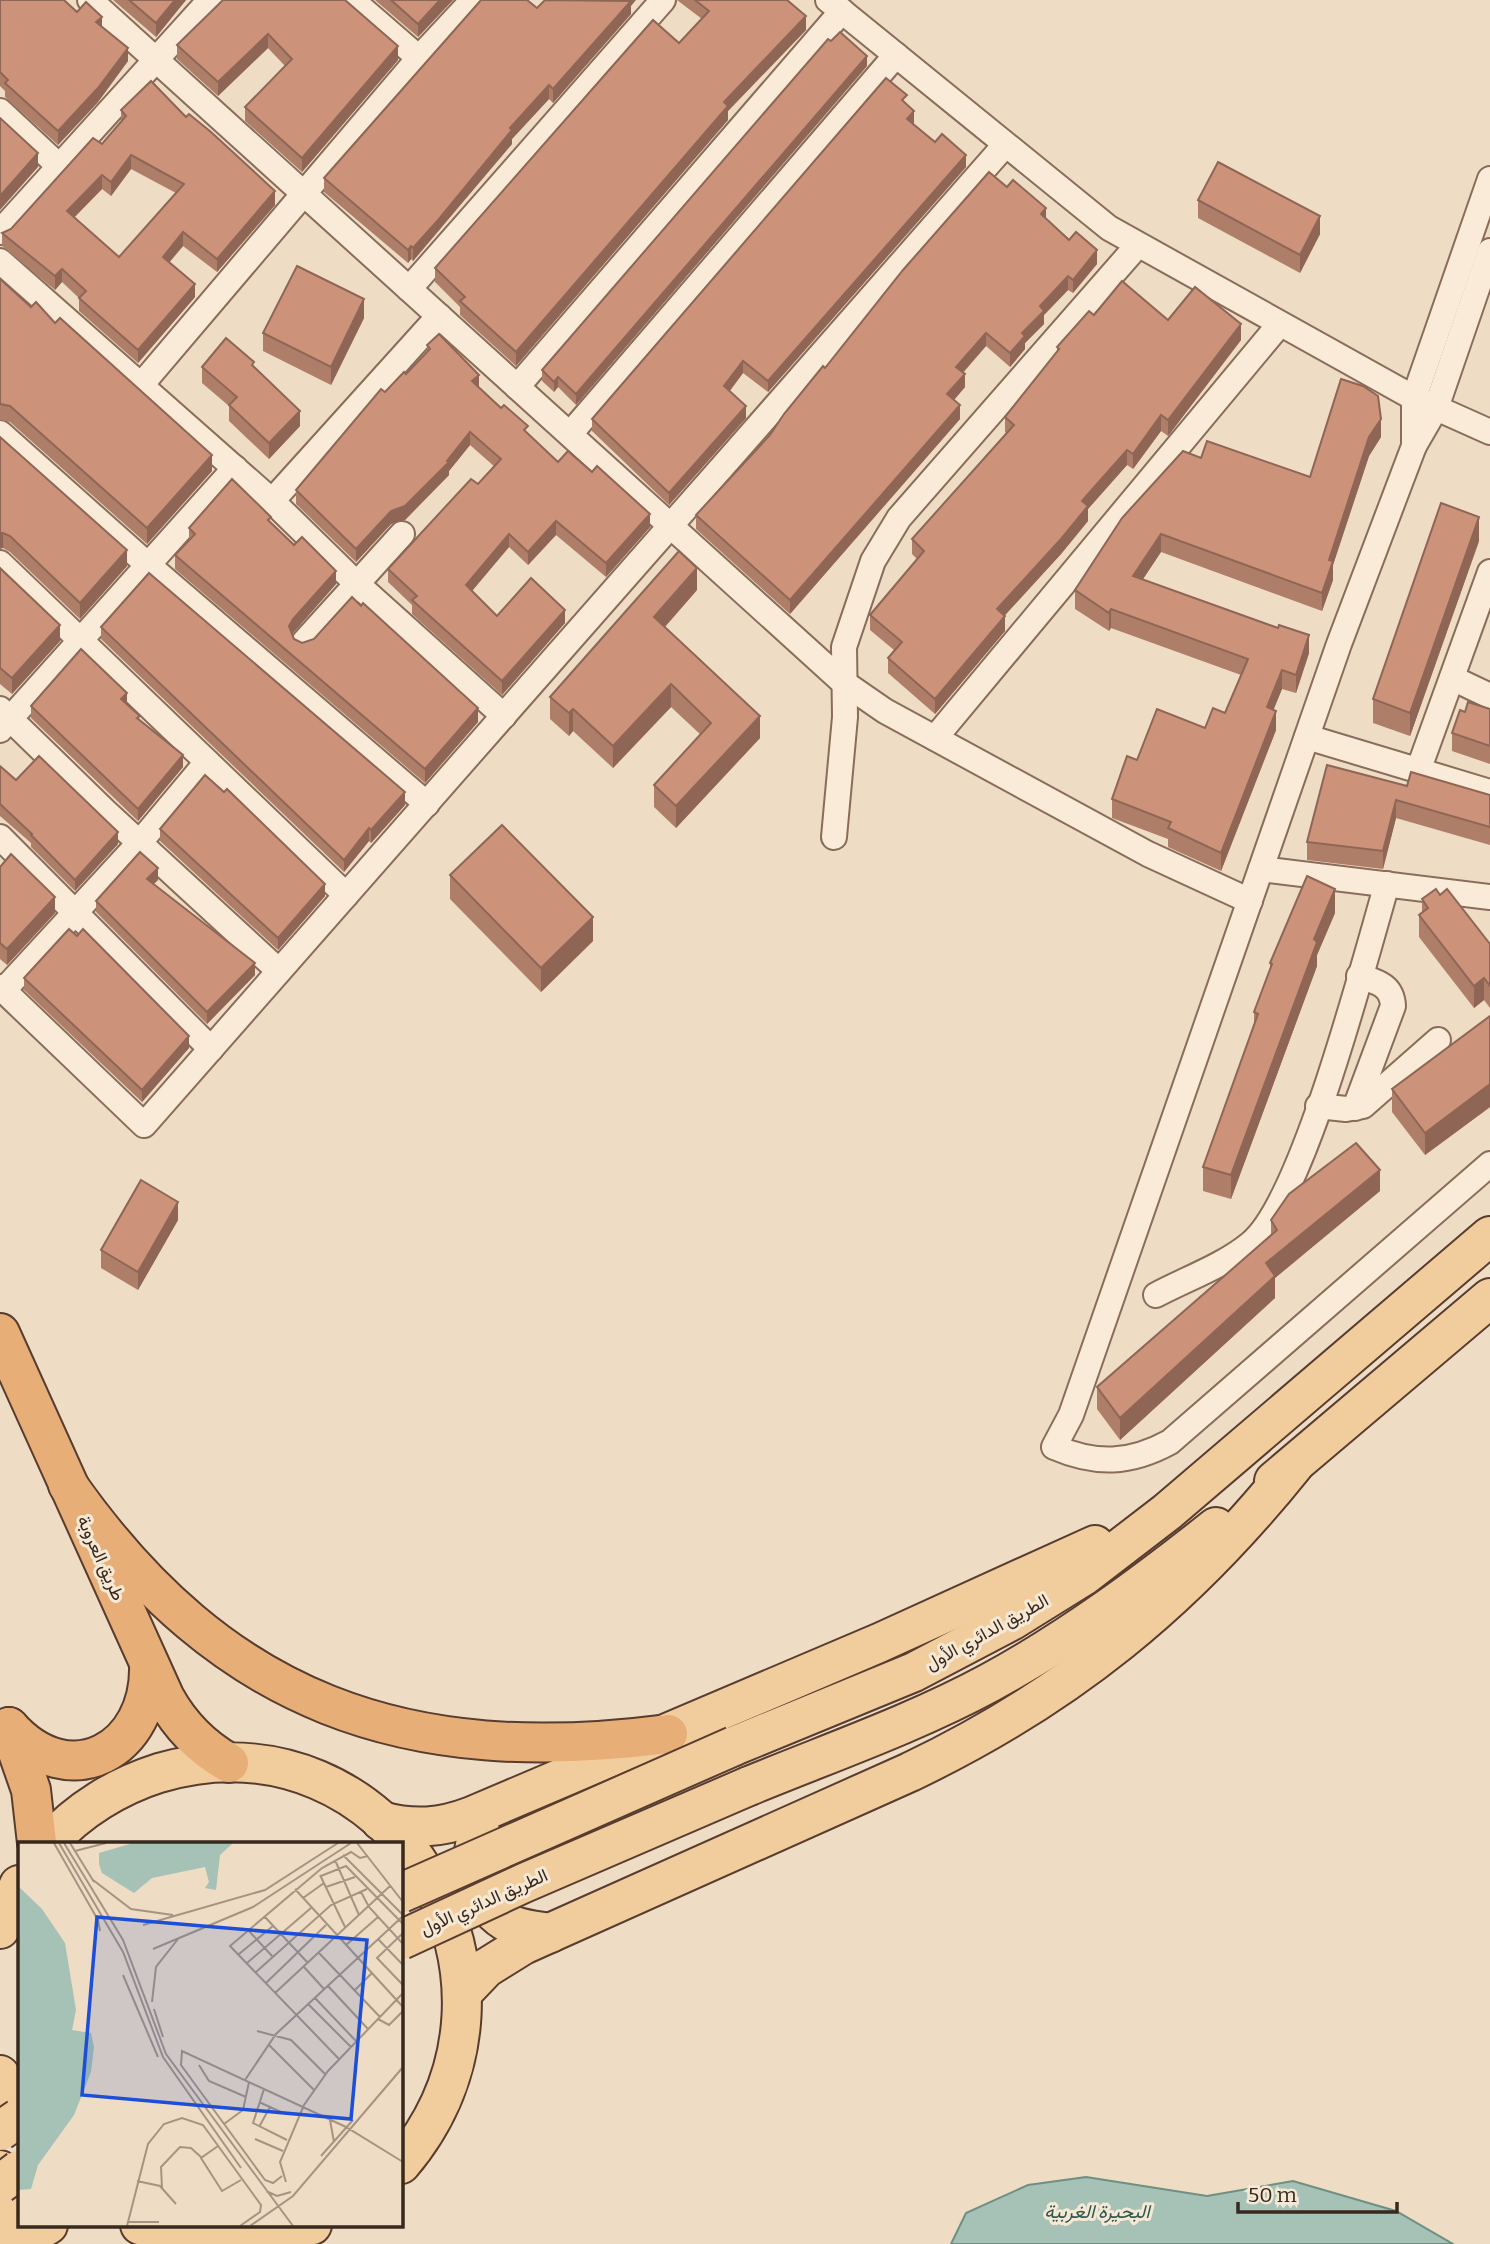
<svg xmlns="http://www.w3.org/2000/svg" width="1490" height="2244" font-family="Bitter,Vazirmatn,serif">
<rect width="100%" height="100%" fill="#eedcc4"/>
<path fill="#a6c1b6" stroke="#6d9083" stroke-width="2" d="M1086,2177L1207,2196L1293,2181L1396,2211L1453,2244H951L966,2213L1028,2185Z"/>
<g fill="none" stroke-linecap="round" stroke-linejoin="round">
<g stroke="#896d5a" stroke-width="28">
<g id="minor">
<path d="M90,0L843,682L885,711L1148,854L1250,901"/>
<path d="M352,0L419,58"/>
<path d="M828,0L1109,228L1414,398L1490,432"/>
<path d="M0,111L60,167"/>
<path d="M0,232L210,0"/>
<path d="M1490,251L1436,408L1414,446L1339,644L1071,1415L1054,1447C1096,1465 1130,1464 1170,1442L1490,1164"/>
<path d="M0,261L272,501L357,584L504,716"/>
<path d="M409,289L663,0"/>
<path d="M142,384L419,58L473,0"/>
<path d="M517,387L842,11"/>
<path d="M0,433L148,565L427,804"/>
<path d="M570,434L896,55"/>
<path d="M1414,446V398L1490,179"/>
<path d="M272,501L439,316"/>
<path d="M0,563L346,895"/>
<path d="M304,642L402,534"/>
<path d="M1452,678L1490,696"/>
<path d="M0,709L106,812L279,971"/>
<path d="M0,730L235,468"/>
<path d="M1307,737L1490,792"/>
<path d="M935,738L1279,325"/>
<path d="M1418,771L1490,572"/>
<path d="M0,837L211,1049"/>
<path d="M834,837L845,717L844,647L873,561L899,518L1137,246"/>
<path d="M1261,869L1490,897"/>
<path d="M0,987L144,1125L1005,145"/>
<path d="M4,990L141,841L207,762"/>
<path d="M1318,1106L1346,1109L1363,1106L1438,1040"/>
<path d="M1355,1108L1393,1006C1392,985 1377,982 1359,976"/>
<path d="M1156,1295C1186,1279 1223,1266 1250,1244C1303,1202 1365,958 1387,884"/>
</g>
</g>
<g stroke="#573c2f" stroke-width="42">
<g id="primary">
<path d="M1274,1481L1490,1298"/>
<path d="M734,1746L914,1672L1011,1621L1085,1575L1167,1512L1490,1236"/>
<path d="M749,1786C829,1753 913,1724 989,1683C1070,1639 1144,1584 1216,1527"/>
<path d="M381,1821C414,1830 441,1828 472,1816L879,1643L1095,1545"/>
<path d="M480,1831C464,1866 477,1908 512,1925C524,1930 537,1931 550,1933"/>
<path d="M49,1843C78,1810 118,1786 159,1773C393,1705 556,1981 401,2164"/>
<path d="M0,1929L19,1885"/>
<path d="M464,1991L486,1968L523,1945L910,1772C1067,1697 1185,1601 1294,1465"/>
<path d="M0,2075L19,2119"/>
<path d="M0,2170C19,2194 18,2218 3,2244"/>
<path d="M140,2225C195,2244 258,2244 312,2225"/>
<path d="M14,2244L48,2225"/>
</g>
</g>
<g stroke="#573c2f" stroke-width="42">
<g id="trunk">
<path d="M0,1333L165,1698C181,1727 201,1747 229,1763"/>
<path d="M68,1485C223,1705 406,1768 668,1734"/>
<path d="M9,1727C70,1796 152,1750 149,1664"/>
<path d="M9,1727L31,1790L37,1843"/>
</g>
</g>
<use href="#minor" stroke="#f9ebd7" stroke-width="24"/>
<use href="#primary" stroke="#f1cc9c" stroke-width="38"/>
<use href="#trunk" stroke="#e7ae78" stroke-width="38"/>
<g stroke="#573c2f" stroke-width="42" stroke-linecap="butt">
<g id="primary-bridge">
<path d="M401,1893L734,1746"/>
<path d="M401,1940L524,1883L749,1786"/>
<path d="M0,2131L19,2118"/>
<path d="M0,2184L19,2170"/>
</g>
</g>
<use href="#primary-bridge" stroke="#f1cc9c" stroke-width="38"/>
</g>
<g fill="#af7e69" fill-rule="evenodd">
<path d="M0,0L77,12L102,27L128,61L98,102L58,145L5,97V91L0,86Z"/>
<path d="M113,0H186L156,37Z"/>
<path d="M223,0L398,60L302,172L245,121V107L285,66L268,48L218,96L177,59V45Z"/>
<path d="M375,0H453L418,37Z"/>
<path d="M677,0H787L806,30L728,111V120L516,366L460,315V307L435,282V268L679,43L702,19Z"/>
<path d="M631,6V14L553,103L549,99L512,139V144L413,261L411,259L408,263L324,192V178L537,8Z"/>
<path d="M867,66L576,405L558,387L554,392L542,381V370Z"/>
<path d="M907,104L914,123L913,124L966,167L768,392L743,373L730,391L746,418L669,505L592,431V419Z"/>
<path d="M121,110L186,117L275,205L217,272L183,246L169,262L195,297L138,363L79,311V298L62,282L55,290L2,246V233L11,229L102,144L121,122ZM131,169L176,193L119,257L74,217L102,189L111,196Z"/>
<path d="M1198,200L1320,234L1300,273L1198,218Z"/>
<path d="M1046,218L1097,264L1073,293L1068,290L1044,315V324L1025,343V349L1010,367L986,346L963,373L965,387L954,400L960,419L790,614L696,529V515L770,435L825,368Z"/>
<path d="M0,279L31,307L55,323L212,471L147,544L10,422L0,420Z"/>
<path d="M1094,315L1168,320L1241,340L1168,436L1161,431L1133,469L1127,465L1088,509V521L1061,554L1004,616L1005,631L935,714L888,673V658L894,650L870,630V615L917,559L912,554V539L1007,434L1005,432V417L1057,352V347Z"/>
<path d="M364,318L331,385L263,351V333Z"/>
<path d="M427,345L479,387L558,462L650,527L606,577L556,535L528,565L509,547L472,591L497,616L565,623L502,695L412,614V605L388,582V569L478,484L495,467L470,445L449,471V475L405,520L391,524L356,562L296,504V490L385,392L406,374L427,352Z"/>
<path d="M202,367H254L300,426L269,459L229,421V406L202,383Z"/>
<path d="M0,437L127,566L80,619L10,552L3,548Z"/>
<path d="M1381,437L1369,456L1333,565V580L1322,611L1161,552L1143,579L1309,653L1296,693L1282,689L1273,710L1276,730L1221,871L1168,847V839L1112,818V799L1137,760L1205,728L1225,713L1241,675L1111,628L1109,631L1075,609V590L1201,458L1310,477Z"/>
<path d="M271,523L336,584L293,633L294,639L478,722L425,783L175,569V555L189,541V528Z"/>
<path d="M1479,541L1410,736L1373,723V699Z"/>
<path d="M0,568L60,641L12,694L0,684Z"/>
<path d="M697,590L665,627L760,738L676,828L654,807V785L701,735L671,707L613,768L573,731L569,736L550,719V697Z"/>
<path d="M101,627L405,805L371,843L369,841L344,872L101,639Z"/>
<path d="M127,704L140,720L183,767L138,821L31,718V706Z"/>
<path d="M1490,709V764L1452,751V733L1465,712Z"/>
<path d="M0,766L16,780L118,844L75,891L31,847V843L0,816Z"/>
<path d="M1407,786L1490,795V845L1396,818L1383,869L1307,860V842Z"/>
<path d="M160,829L325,896L278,950L160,841Z"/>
<path d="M0,867L55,913L7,965L0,959Z"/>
<path d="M450,875L593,941L541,992L450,899Z"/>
<path d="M158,880L153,884L255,975L207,1024L96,912V901Z"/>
<path d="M1440,895L1490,944V1008L1484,1000L1474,1008L1419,937V915L1422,913V899Z"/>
<path d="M1335,913L1317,955V966L1231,1199L1203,1191V1167L1254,1024V1012L1270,971V963Z"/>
<path d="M24,978L189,1048L142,1102L24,990Z"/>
<path d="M1490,1016V1107L1425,1155L1392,1112V1089Z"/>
<path d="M1380,1191L1275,1278V1298L1120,1440L1097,1409V1387L1271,1236V1220Z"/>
<path d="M178,1220L138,1290L101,1268V1250Z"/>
</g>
<g fill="#8f6655">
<path d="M175,0H186L156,37V23Z"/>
<path d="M440,0H453L418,37V24Z"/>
<path d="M626,0H636L631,6V14L553,103V89Z"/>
<path d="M806,16V30L728,111V120L516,366V352L724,102Z"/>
<path d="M102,17V31L96,22Z"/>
<path d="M268,34V48L218,96V82Z"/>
<path d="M398,46V60L302,172V158Z"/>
<path d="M128,48V61L98,102L58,145V131Z"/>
<path d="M867,56V66L576,405V394Z"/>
<path d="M549,85V99L512,139V144L413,261V248L510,128Z"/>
<path d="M914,111V123L907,131V119Z"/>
<path d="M38,153V167L0,210V196Z"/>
<path d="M131,155V169L111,196V182Z"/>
<path d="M966,155V167L768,392V381Z"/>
<path d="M102,175V189L67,225V211Z"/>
<path d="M275,191V205L217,272V259Z"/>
<path d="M1046,208V222L1041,214Z"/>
<path d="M1320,216V234L1300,273V255Z"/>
<path d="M183,232V246L163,270V257Z"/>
<path d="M411,246V259L408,263V250Z"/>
<path d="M1097,250V264L1073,293V280Z"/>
<path d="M62,269V282L55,290V276Z"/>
<path d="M1068,276V290L1044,315V324L1025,343V349L1010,367V353L1022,333L1040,306Z"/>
<path d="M195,284V297L138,363V350Z"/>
<path d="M364,299V318L331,385V367Z"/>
<path d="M1241,324V340L1168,436V420Z"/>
<path d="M986,333V346L956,380V367Z"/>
<path d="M743,361V373L724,398V386Z"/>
<path d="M965,374V387L947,408V394Z"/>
<path d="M479,375V388L472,381Z"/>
<path d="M558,377V387L554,392V382Z"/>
<path d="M960,405V419L790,614V600Z"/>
<path d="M746,406V418L669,505V493Z"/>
<path d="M300,411V426L269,459V443Z"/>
<path d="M1161,415V431L1133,469V454Z"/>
<path d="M1381,419V437L1369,456L1333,565V580L1322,611V593L1329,560L1369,437Z"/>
<path d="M470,432V445L449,471V475L405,520L391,524L356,562V549L391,511L447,461Z"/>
<path d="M1127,450V465L1088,509V521L1061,554L997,624V609L1082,501Z"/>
<path d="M212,455V471L147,544V528Z"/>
<path d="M650,514V527L606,577V563Z"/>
<path d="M1479,517V541L1410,736V713Z"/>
<path d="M556,521V535L528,565V552Z"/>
<path d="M0,533H3V548L0,549Z"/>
<path d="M509,534V547L466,598V585Z"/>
<path d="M1161,534V552L1133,594V576Z"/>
<path d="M127,550V566L80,619V603Z"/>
<path d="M697,568V590L654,639V617Z"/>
<path d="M336,571V584L293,633L289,640V626L293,619Z"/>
<path d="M1111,609V628L1109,631V613Z"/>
<path d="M565,610V623L502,695V681Z"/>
<path d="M1005,616V631L935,714V699Z"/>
<path d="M60,625V641L12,694V678Z"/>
<path d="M1309,635V653L1296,693V675Z"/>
<path d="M1282,670V689L1267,726V707Z"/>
<path d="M671,684V707L613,768V746Z"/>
<path d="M127,693V705L121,699Z"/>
<path d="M478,708V722L425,783V769Z"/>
<path d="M573,709V731L569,736V713Z"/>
<path d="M1276,711V730L1221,871V853Z"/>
<path d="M760,716V738L676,828V806Z"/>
<path d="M183,755V767L138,821V809Z"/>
<path d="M405,792V805L371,843V830Z"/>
<path d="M1396,800V818L1383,869V851Z"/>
<path d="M369,828V841L344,872V860Z"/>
<path d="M118,832V844L75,891V880Z"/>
<path d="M158,868V880L147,891V879Z"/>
<path d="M325,884V896L278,950V938Z"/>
<path d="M1335,889V913L1317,955V966L1231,1199V1175L1314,939Z"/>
<path d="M55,897V913L7,965V949Z"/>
<path d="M593,917V941L541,992V968Z"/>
<path d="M255,963V975L207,1024V1012Z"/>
<path d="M1484,978V1000L1474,1008V986Z"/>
<path d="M189,1036V1048L142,1102V1090Z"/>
<path d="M1490,1084V1107L1425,1155V1133Z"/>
<path d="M1380,1170V1191L1275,1278V1298L1120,1440V1418L1266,1263Z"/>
<path d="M178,1202V1220L138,1290V1272Z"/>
</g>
<g fill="#cc927a" stroke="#8f6655" stroke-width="2" fill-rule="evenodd">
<path d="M0,0H64L77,12L86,2L102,17L96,22L128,48L98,88L58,131L5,83L8,80L0,72Z"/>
<path d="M129,0H175L156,23Z"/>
<path d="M223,0H345L398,46L302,158L245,107L292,59L268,34L218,82L177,45Z"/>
<path d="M391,0H440L418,24Z"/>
<path d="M481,0H527L537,8L545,0L631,1L553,89L549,85L510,128L512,130L439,219L413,248L411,246L408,250L324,178Z"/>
<path d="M695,0H787L806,16L724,102L728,106L516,352L460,301L465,297L435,268L653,20L679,43L709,11Z"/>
<path d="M840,32L867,56L576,394L558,377L554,382L542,370L828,39L831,41Z"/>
<path d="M886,78L907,95L902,100L914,111L907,119L935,142L942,134L966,155L768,381L743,361L724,386L746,406L669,493L592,419Z"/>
<path d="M151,81L186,117L189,114L211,132L275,191L217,259L183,232L163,257L195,284L138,350L79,298L86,291L62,269L55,276L2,233L11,229L93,138L102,144L126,116L121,110ZM131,155L184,184L119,257L67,211L102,175L111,182Z"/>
<path d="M0,118L38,153L0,196Z"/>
<path d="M1218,162L1320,216L1300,255L1198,200Z"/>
<path d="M989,172L1007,187L1013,180L1046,208L1041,214L1069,240L1076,232L1097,250L1073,280L1068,276L1040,306L1044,311L1022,333L1025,336L1010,353L986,333L956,367L965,374L947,394L960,405L790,600L696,515L770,435L784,414L823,366L825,368L903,270Z"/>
<path d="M297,266L364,299L331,367L263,333Z"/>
<path d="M0,279L31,307L36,302L55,323L60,318L212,455L147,528L10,406L0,404Z"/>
<path d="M1122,281L1168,320L1195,287L1241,324L1168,420L1161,415L1133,454L1127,450L1082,501L1088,506L1061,539L997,609L1005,616L935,699L888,658L902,642L870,615L924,551L912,539L1014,425L1005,417L1059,349L1057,347L1089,311L1094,315Z"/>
<path d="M439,334L479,375L472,381L501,408L504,405L528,426L524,430L558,462L568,451L592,472L597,466L650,514L606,563L556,521L528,552L509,534L466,585L497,616L531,578L565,610L502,681L412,600L417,596L388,569L471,479L478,484L501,459L470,432L447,461L449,462L405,506L391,511L356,549L296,490L381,389L385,392L404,372L406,374L430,349L427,345Z"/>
<path d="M226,338L254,362L252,365L300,411L269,443L229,405L237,397L202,367Z"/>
<path d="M1341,379L1363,386L1378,396L1381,419L1369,437L1329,560L1333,561L1322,593L1161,534L1133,576L1278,628L1279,625L1309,635L1296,675L1282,670L1267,707L1276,711L1221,853L1168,828L1171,822L1112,799L1127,756L1137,760L1157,709L1205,728L1213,708L1225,713L1248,659L1111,609L1109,613L1075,590L1122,518L1183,451L1201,458L1207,441L1310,477Z"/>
<path d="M0,437L127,550L80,603L10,536L3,533H0Z"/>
<path d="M232,479L271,517L268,520L294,545L302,537L336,571L293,619L289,626L294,639L302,643L314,639L352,597L361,606L363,603L478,708L425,769L175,555L195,534L189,528Z"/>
<path d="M1441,503L1479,517L1410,713L1373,699Z"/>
<path d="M679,551L697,568L654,617L760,716L676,806L654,785L711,723L671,684L613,746L573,709L569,713L550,697Z"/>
<path d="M0,568L60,625L12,678L0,668Z"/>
<path d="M149,573L405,792L371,830L369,828L344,860L101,627Z"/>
<path d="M81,649L127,693L121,699L140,716L137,718L183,755L138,809L31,706Z"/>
<path d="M1468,702L1490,709V746L1452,733L1460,710L1465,712Z"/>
<path d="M39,756L118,832L75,880L31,835L32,834L0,804V766L16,780Z"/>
<path d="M1327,765L1407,786L1411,772L1490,795V827L1396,800L1383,851L1307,842Z"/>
<path d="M205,775L224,792L227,789L325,884L278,938L160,829Z"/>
<path d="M502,825L593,917L541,968L450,875Z"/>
<path d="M140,852L158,868L147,879L255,963L207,1012L96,901Z"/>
<path d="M11,854L55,897L7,949L0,943V867Z"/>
<path d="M1307,876L1335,889L1314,939L1317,942L1231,1175L1203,1167L1258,1014L1254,1012L1272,964L1270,963Z"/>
<path d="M1436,889L1440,895L1447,889L1490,944V986L1484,978L1474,986L1419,915L1428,908L1422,899Z"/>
<path d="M69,929L77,936L83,929L189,1036L142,1090L24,978Z"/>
<path d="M1490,1016V1084L1425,1133L1392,1089Z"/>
<path d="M1356,1143L1380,1170L1266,1263L1275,1276L1120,1418L1097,1387L1277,1230L1271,1220L1289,1194Z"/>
<path d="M141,1180L178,1202L138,1272L101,1250Z"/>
</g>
<g text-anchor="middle" stroke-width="6" stroke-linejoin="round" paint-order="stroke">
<g font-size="18" fill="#39281e" stroke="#f5e8d4">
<text transform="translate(101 1558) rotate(66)" y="6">طريق العروبة</text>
<text transform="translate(987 1632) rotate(-29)" y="6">الطريق الدائري الأول</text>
<text transform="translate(484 1902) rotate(-24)" y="6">الطريق الدائري الأول</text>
</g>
<g font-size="19" font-style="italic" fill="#2e5851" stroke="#f5e8d4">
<text x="1097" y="2218">البحيرة الغربية</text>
</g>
</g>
<g transform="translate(18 1842)">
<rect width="385" height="385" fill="#eedcc4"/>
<path d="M115,1H215L202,13L198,48L187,46L191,40L187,25L134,36L116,51L84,31L81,22V11ZM0,44L24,67L47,101L58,168L54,188L73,191L76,205L73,230L56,273L20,323L13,347L0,348Z" fill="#a6c1b6"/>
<path fill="none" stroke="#a69482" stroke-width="2" d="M36,1L80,78L82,89M41,1L105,110L145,215L223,326M46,1L105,98L148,212L275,384M52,1L76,40M339,1L385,60M57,9L88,1M325,13L385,73M317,18L341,73M302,33L327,85M303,34L328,24L385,82M75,38L113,67L155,73M308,45L337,35M277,47L385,165M343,50L351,65L385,102M285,56L306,41M246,74L290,121M125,83L247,48L320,1M230,88L255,115M385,91L359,116L385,143M360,97L385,123M328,103L360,75M135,107L235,65L333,1M301,111L362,175M221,112L255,84M229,121L293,66M286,125L306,147M238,130L313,63L349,47M105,133L140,215M248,141L308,83M310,144L350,187M337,148L354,131M257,151L372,44M297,156L338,199M134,160L138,125L160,97M290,162L333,205M136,167L145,195M360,177L371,183L385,169M239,189L273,198L307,232M250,202L296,248M321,217L212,104L304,26L333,10L342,16L350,14M181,223L191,239L228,255M227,238L258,192L385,74M246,247L235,281L269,298M241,260L265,271M312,278L316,300M206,282L225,268L231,240M241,285L252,265M237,297L265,309M200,304L183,316L204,349L223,338M303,314L335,278M264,334L255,341L247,338L163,223L164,209L328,285L385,320M119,339L142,344L158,362M268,340L262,320L286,263L310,229L385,151M144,346L143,325L162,305L173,306L184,316M248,349L259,354L273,350M110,380H141M109,384L130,302L146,282L164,276L185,283L243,363L242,370L222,384M232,384L275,354L385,225"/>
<path fill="#1d4ed8" fill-opacity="0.15" stroke="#1d4ed8" stroke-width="3.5" d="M79,75L349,98L333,277L64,253Z"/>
<rect width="385" height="385" fill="none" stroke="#39281e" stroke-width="3.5"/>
</g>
<path d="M1238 2202v10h159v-10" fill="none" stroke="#39281e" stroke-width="3.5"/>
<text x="1248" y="2202" font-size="21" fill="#39281e" stroke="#f5e8d4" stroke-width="5" paint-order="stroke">50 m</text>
</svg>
